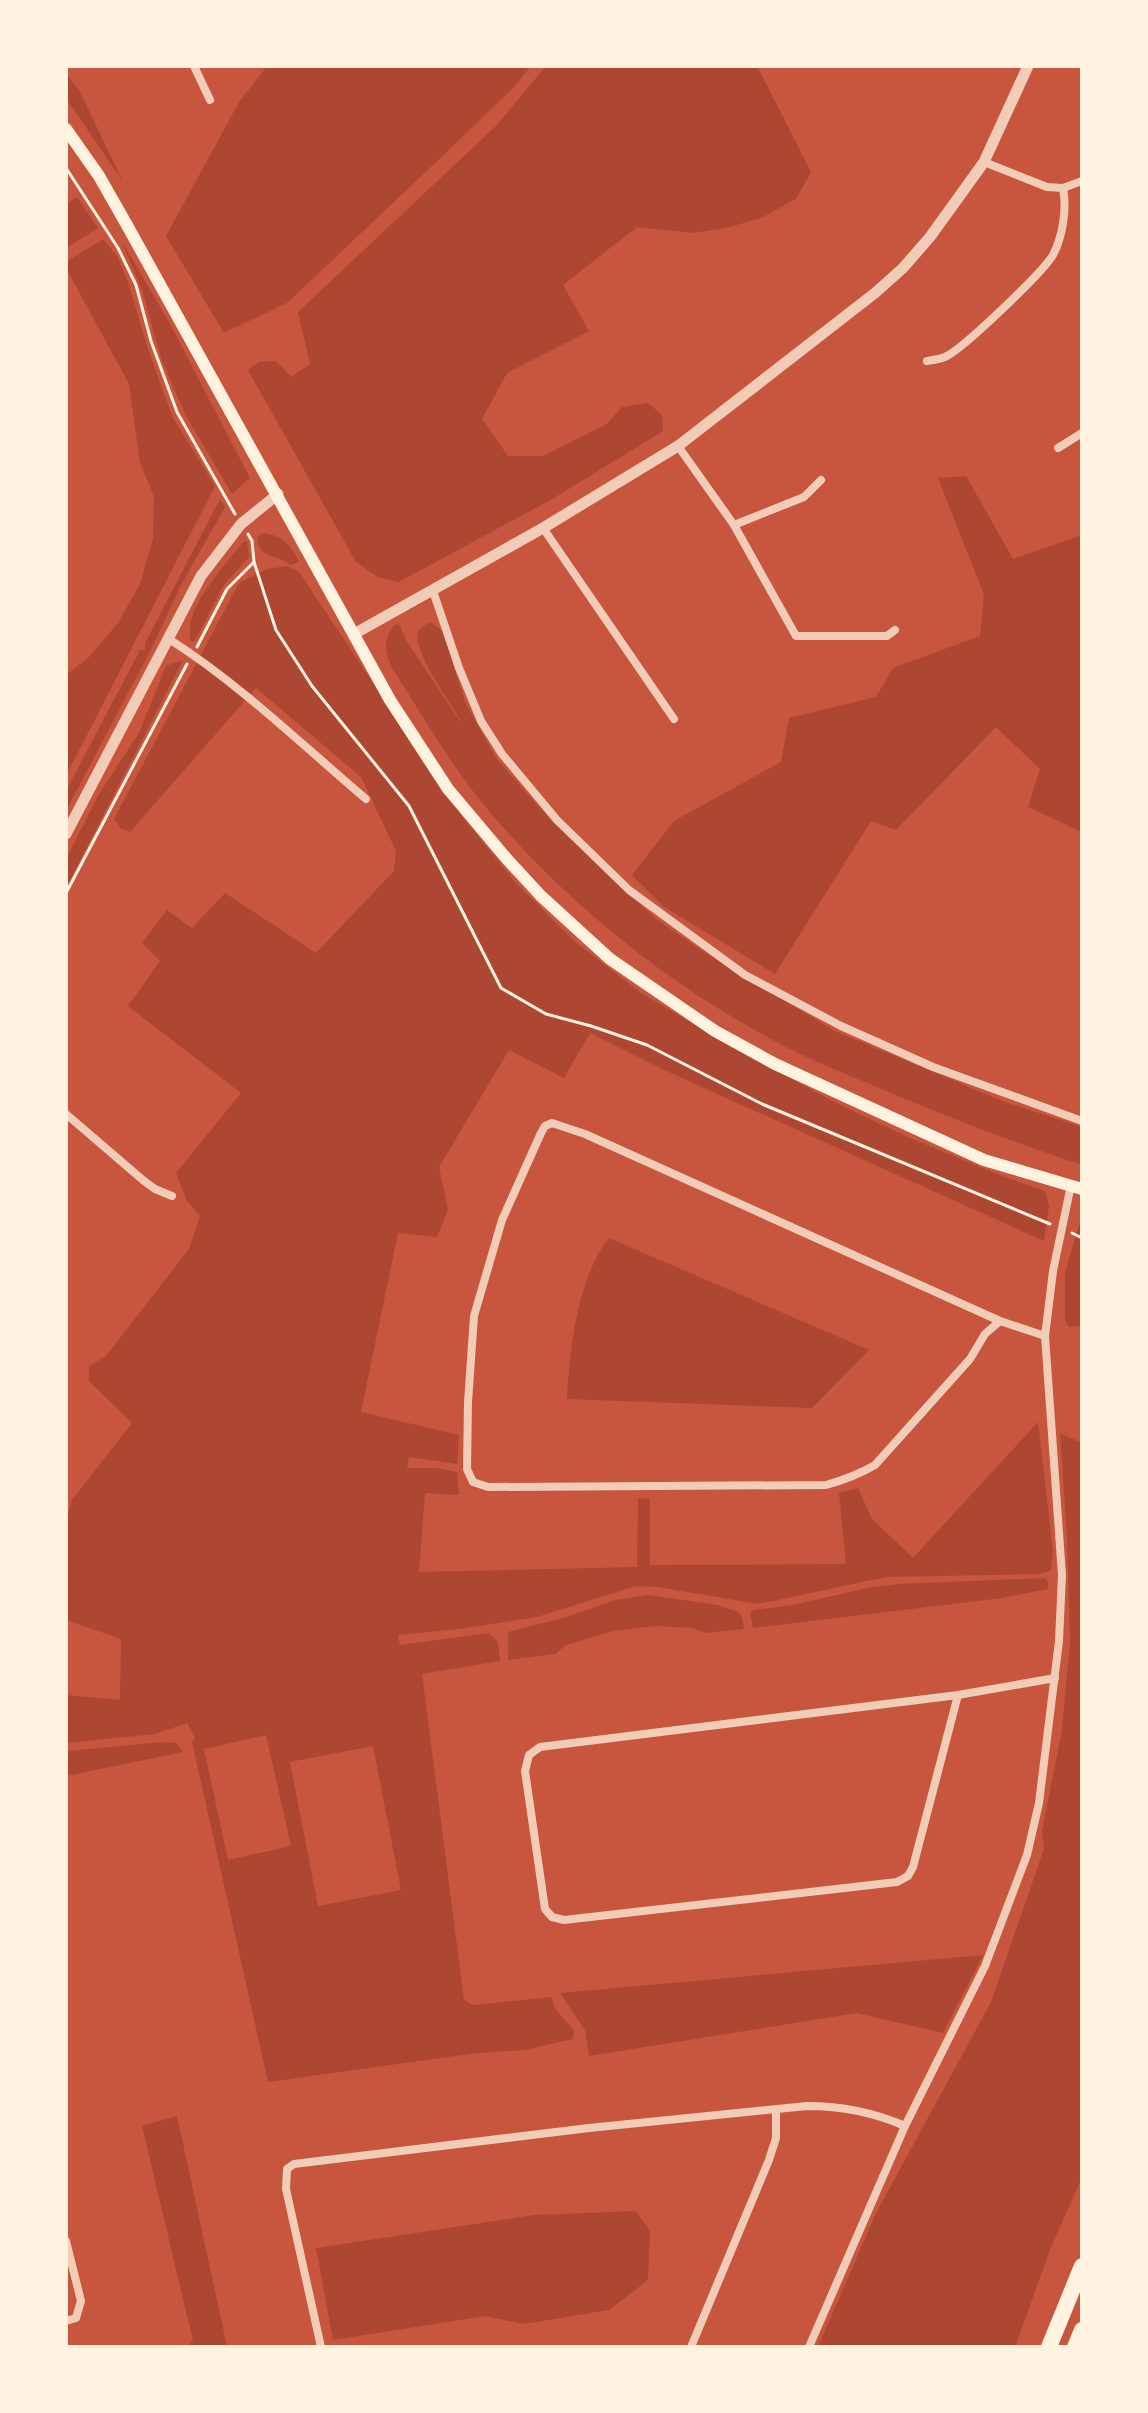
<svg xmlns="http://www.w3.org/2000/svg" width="1148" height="2413" font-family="'Varela Round',sans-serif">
<rect width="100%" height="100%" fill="#c8553d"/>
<g fill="#ae4732" fill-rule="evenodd">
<path d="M267,66H531L514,87L451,148L287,303L224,333L166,236L239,102Z"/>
<path d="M546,66L758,68L811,172L796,199L761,218L726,228L693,233L637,227L563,285L589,331L507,373L482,419L508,456H543L607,424L622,407L648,403L662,415L663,431L554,498L399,582L378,577L356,562L248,370L259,362L276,361L291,377L310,364L298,312L496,126Z"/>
<path d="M66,73L80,92L123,182L66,98Z"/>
<path d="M77,197L98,228L66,248V204Z"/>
<path d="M103,239L117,256L128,282L147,346L172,416L215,486L69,770L66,768V675L89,657L118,623L140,584L153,538L154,496L140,463L129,384L66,268V262Z"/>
<path d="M121,240L169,322L250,478L232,494L186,416L162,361L143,293Z"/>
<path d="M966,476L1013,559L1082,535V832L1028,807L1040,769L996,727L896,830L871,821L775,974L664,907L632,875L674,821L781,762L789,718L876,697L893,668L980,636L984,595L938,478Z"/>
<path d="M220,499L225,507L180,587L150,652L147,651L149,653L66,811V791L140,650H145V643Z"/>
<path d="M264,533C283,536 291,545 299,562L290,565C276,553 259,560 257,537Z"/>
<path d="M247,541L249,557L223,586L198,635L193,642H191C182,609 224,567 243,542Z"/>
<path d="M288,566L299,572L464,819L516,883L574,941L641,993L738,1050L840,1105L910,1138L997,1174L1045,1191L1049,1206L1044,1241L662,1069L590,1033L564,1078L509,1050L439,1167L448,1210L437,1237L398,1233L361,1412L459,1435L457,1464L409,1457L407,1468H438L457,1472L459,1495L425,1493L419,1572L637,1567L638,1498L650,1499V1565L846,1564L839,1493L858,1488L872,1519L913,1558L1038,1422L1053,1551L1051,1570L1040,1574L886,1577L758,1604L658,1587L636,1586L537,1617L459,1629L398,1635L400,1645L489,1633L498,1642L500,1661L422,1674L464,2000L473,2005L551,1997L556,2010L574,2030L573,2039L525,2050L477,2053L268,2082L192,1742L195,1738L187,1723L155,1734L66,1743V1695L120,1700L121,1639L66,1620V1521L72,1500L132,1423L89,1381V1366L106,1356L189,1249L200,1216L187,1201L176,1173L241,1093L128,1006L160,961L142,943L167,910L192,928L225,893L316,953L394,871L396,851L361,777L256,688L130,832L120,828L114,819L239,583L267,569ZM266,1735L291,1846L228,1860L204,1749ZM373,1746L401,1890L318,1906L290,1762Z"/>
<path d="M430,622L443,631L465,702L496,758L554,824L656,919L710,956L835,1031L1005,1102L1082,1127V1165C1009,1141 938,1113 867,1083C839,1071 811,1060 784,1046C675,989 576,911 495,818C455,773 425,719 392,668C385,653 382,637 396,624L400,626L407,642L464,727C453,703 412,655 418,630Z"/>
<path d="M183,660L66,888V859L99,794L139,733L166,666Z"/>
<path d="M1082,1215V1326L1069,1327L1065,1320V1272Z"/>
<path d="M609,1238L869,1350L812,1408L567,1399C569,1351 578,1276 609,1238Z"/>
<path d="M1060,1433L1082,1443V2177L1051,2247L1015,2347H818L876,2213L991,2002L1044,1849L1042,1831L1062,1730L1070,1641L1067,1537Z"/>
<path d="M1045,1578L1048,1582V1589L1002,1598L753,1628L750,1613L754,1610L793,1605L867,1588L899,1584Z"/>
<path d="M648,1595L717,1605L738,1612L742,1617L744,1629L704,1633L693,1628L655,1626L613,1631L566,1645L555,1654L508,1660V1632L567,1617L615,1600Z"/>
<path d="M164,1742L177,1743L183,1752L66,1776V1751Z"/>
<path d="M983,1955L943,2033L857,2013L589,2056L585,2030L560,1993Z"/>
<path d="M177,2116L225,2337L227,2347H186L193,2341L142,2126Z"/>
<path d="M636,2211L650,2231L648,2280L609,2310L524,2324L485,2316L333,2340L316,2248L534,2215Z"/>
</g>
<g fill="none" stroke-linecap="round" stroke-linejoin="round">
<g stroke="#fff3e0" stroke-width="3">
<path d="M66,168L118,248L136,285L151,341L177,412L235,514"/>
<path d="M248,534L252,541L254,562L276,630L312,686L409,806L501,988L546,1014L591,1026L647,1045L762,1104L1050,1224"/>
<path d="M197,647L227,589L254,562"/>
<path d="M66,893L187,664"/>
<path d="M1072,1233L1082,1238"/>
</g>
<g stroke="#f1ccb7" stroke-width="8">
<path d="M194,66L210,100"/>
<path d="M984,162L1047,187L1063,188L1082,181"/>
<path d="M927,361C933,360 940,359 945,357C963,349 1043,272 1053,255C1063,236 1067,208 1063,188"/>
<path d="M678,446L734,525L796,636H887L895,630"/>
<path d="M1058,448L1082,433"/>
<path d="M734,525L804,497L821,480"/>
<path d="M543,528L674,719"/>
<path d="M433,591L459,668L481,721L502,754L557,820L629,890L745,975L841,1026L933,1067L1082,1121"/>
<path d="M169,639C241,685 301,744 366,799"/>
<path d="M66,1114L144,1181L155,1189L172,1196"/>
<path d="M1000,1321L985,1334L970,1359L875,1465C858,1475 844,1480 826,1485L488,1487L473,1482L467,1469L468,1402L474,1316L502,1220L541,1133L545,1126L552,1123L585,1134L1000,1321L1045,1336"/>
<path d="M958,1695L913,1867L908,1876L897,1882L564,1920L552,1917L545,1909L525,1771L529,1755L540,1747L958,1695L1055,1678"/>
<path d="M66,2241L81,2301L76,2318L66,2321"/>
<path d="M321,2347L286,2189L287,2169L294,2164L589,2128L807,2106C841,2106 873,2112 905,2126"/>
<path d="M691,2347L769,2160L776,2138V2111"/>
<path d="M809,2347L905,2126L985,1966L1027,1855L1039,1803L1059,1641L1062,1575L1045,1336L1053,1271L1071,1185"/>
</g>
<g stroke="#f1ccb7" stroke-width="11">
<path d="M354,634L543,528L678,446L875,293L903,268L930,237L984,162L1028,66"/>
<path d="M66,834L201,576L241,524L278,494"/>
</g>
<path stroke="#fff3e0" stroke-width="12" d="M66,129L99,176L128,227L390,700L448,789L506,858L541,896L610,959L715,1031L775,1064L984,1160L1082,1189"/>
<g stroke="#fff3e0" stroke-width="16">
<path d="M1049,2347L1082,2266"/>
<path d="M1075,2347L1082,2330"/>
</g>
</g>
<rect width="1148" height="2413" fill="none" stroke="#fff3e0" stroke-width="136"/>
</svg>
